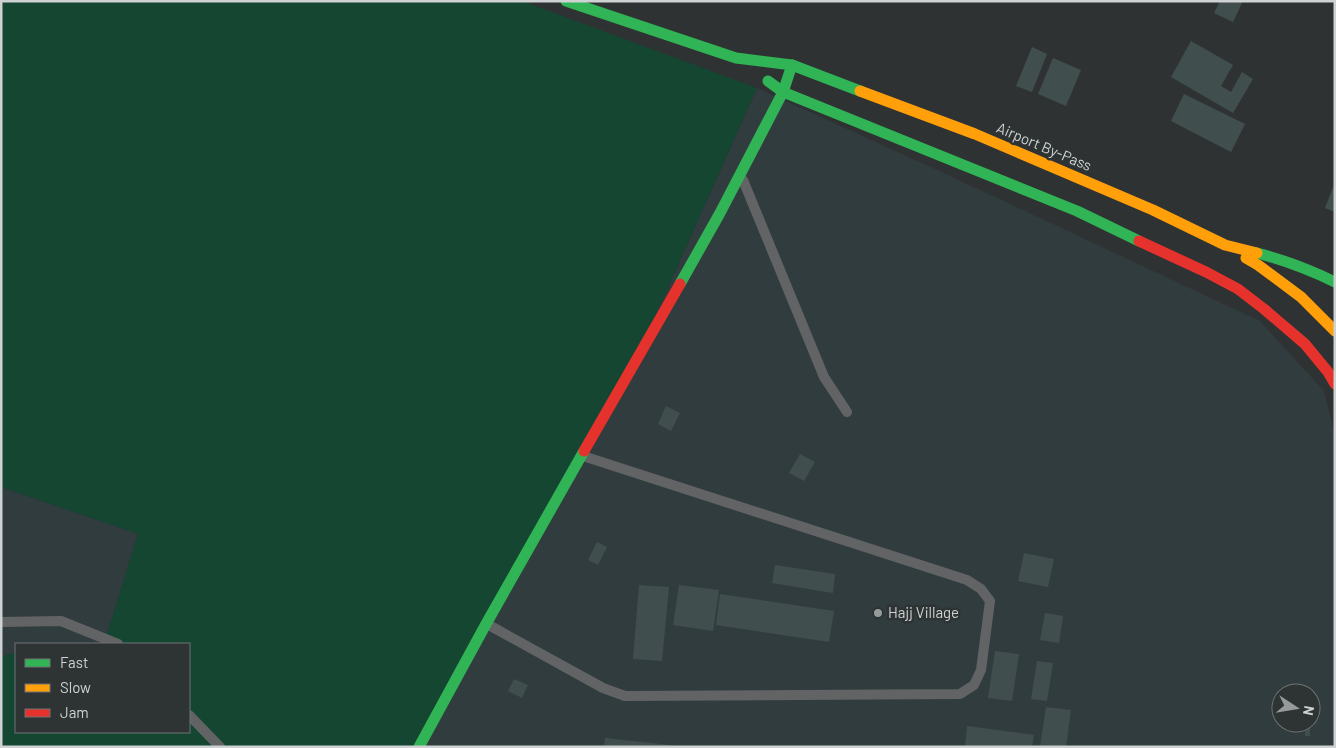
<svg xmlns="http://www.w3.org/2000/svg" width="1336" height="748" font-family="Barlow,sans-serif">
<rect width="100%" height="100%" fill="#2f3233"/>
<g fill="#313c3f" fill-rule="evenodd">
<path d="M757,88L948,175L1260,321L1324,391L1335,436V747H419L614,408ZM1281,693H1311V723H1281Z"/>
<path d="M1,487L138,534L104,644H16V652L1,657Z"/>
</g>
<path fill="#144632" d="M1,1H522L757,88L614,408L419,747H1V657L16,652V732H189V644H104L138,534L1,487Z"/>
<g fill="#404f4e">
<path d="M1220,1H1243L1233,22L1214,13Z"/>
<path d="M1191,41L1233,65L1221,86L1231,92L1242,72L1253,79L1233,113L1171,77Z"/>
<path d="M1032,47L1047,54L1032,92L1016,86Z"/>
<path d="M1053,58L1081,70L1066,106L1038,94Z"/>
<path d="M1184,94L1245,124L1231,152L1171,121Z"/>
<path d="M1333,187L1335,188V212L1325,208Z"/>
<path d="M666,406L680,413L671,431L658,424Z"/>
<path d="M800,454L815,462L804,481L789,473Z"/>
<path d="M597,542L607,547L598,565L588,560Z"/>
<path d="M1024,553L1054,559L1048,587L1018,581Z"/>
<path d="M775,565L835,574L833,593L772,583Z"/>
<path d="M639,585L669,587L662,661L633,659Z"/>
<path d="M679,585L719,590L713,631L673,625Z"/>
<path d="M720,594L834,611L829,642L716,625Z"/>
<path d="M1045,613L1063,616L1059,643L1040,640Z"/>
<path d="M995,651L1019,654L1012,701L988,698Z"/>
<path d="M1037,661L1053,663L1047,701L1031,699Z"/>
<path d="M514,679L528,685L522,698L508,691Z"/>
<path d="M1046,707L1071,710L1066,747H1040Z"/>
<rect x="1305" y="723" width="5" height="13"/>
<path d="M967,726L1034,735L1032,747H965Z"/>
<path d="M605,738L670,745V747H604Z"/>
</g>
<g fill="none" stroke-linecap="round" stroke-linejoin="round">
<g stroke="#626364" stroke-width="10">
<path d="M743,180L824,377L847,412"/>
<path d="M1,622L61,621L118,644"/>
<path d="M487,624L603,688L625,696L960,694L974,685L981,670L990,601L981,589L967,580L583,456"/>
<path d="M189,715L220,747"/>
</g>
<g stroke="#30b455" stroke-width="11">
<path d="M566,1L736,58L792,65L860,91"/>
<path d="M768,81L783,92L1077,211L1139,241"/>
<path d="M1257,253C1284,260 1310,270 1335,282"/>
<path d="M680,284L720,213L783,92L792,65"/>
<path d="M419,747L486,624L584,451"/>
</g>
<g stroke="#ff9f0a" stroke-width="11">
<path d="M860,91L975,134L1153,210L1225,245L1257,253"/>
<path d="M1246,258L1258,265L1301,297L1335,331"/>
</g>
<g stroke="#e5322d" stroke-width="11">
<path d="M1139,241L1206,272L1238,289L1264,309L1305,344L1328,372L1335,384"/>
<path d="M584,451L680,284"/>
</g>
</g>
<circle fill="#979a9b" stroke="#2e3334" stroke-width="2" cx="878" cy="613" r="5"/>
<g text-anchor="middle" stroke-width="5" stroke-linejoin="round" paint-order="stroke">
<g font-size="15" fill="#cfd2d3" stroke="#2e3334">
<text transform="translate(1044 147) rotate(23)" y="5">Airport By-Pass</text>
</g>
<g font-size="15" fill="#cfd2d3" stroke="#2e3334" text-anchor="start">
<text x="888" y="618">Hajj Village</text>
</g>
</g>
<rect width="1336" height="748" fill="none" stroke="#cfd2d3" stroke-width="5"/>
<rect x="15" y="643" width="175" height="90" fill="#2e3334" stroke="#6e7374"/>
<rect x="25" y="659" width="25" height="8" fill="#30b455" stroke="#6e7374"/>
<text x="60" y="668" font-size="15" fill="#cfd2d3">Fast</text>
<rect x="25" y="684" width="25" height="8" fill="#ff9f0a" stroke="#6e7374"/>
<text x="60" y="693" font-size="15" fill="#cfd2d3">Slow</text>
<rect x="25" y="709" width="25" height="8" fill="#e5322d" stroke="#6e7374"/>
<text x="60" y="718" font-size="15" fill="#cfd2d3">Jam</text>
<g transform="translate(1296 708) rotate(102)"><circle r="24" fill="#2e3334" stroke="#6e7374"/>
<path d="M0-4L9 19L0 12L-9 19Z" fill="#979a9b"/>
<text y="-8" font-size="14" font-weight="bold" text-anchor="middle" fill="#cfd2d3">N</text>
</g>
</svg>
